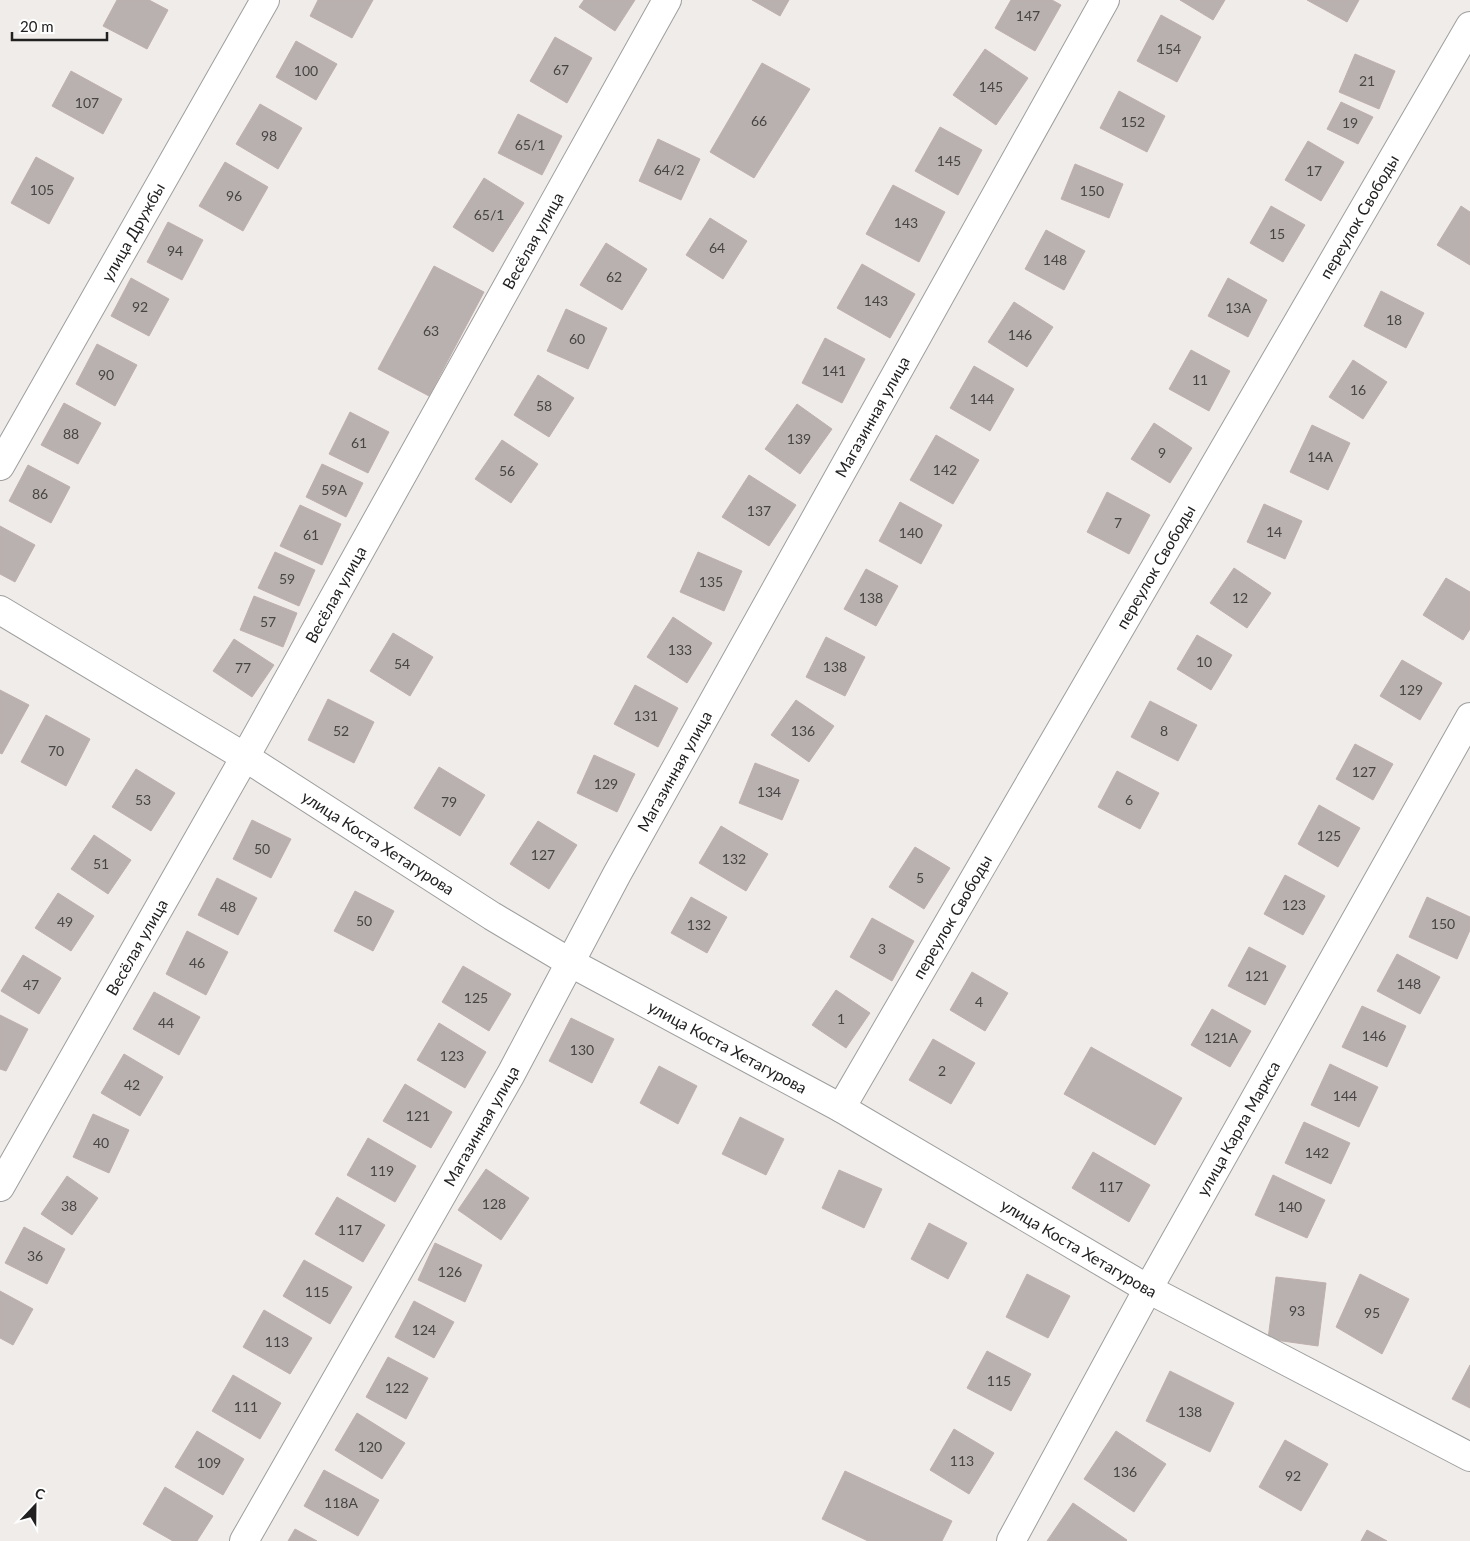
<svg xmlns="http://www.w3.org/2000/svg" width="1470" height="1541" font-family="Lato,sans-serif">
<rect width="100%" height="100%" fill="#f0ece9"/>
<g fill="#b9b1af" stroke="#c0b0ad">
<path d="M117,0H149L168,10L147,49L103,26Z"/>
<path d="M318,0H373L352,38L310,16Z"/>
<path d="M584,0H635L615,31L579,7Z"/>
<path d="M752,0H789L780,16Z"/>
<path d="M1011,0H1052L1061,5L1035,51L995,28Z"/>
<path d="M1180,0H1225L1213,20Z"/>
<path d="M1307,0H1359L1347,22Z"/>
<path d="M1161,15L1201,37L1177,82L1137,61Z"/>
<path d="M555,37L592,58L567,103L530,81Z"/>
<path d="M296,41L337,64L316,100L276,77Z"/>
<path d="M985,49L1028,78L996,125L953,95Z"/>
<path d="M1355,54L1395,71L1379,109L1339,92Z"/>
<path d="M762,63L810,89L754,178L710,152Z"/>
<path d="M71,71L122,99L103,134L52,106Z"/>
<path d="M1119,91L1165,116L1147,152L1100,128Z"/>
<path d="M1341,102L1373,117L1358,144L1327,129Z"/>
<path d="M260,104L302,128L278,169L236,144Z"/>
<path d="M518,114L562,136L542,175L498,153Z"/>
<path d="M940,127L982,150L958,195L915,171Z"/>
<path d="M658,139L700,159L681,200L639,181Z"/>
<path d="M1308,141L1344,162L1321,201L1285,180Z"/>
<path d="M36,157L74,178L49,224L11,203Z"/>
<path d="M225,162L268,187L243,231L199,206Z"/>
<path d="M1075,164L1123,184L1109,218L1061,199Z"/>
<path d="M484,178L524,203L493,252L453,227Z"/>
<path d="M893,185L945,212L919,262L866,234Z"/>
<path d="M1271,206L1305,225L1283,262L1250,243Z"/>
<path d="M1461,206L1470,212V265L1437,245Z"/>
<path d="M710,218L747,241L723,279L686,255Z"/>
<path d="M168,222L203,240L182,280L147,262Z"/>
<path d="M1046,230L1085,251L1064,290L1025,269Z"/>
<path d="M606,243L647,269L622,310L580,285Z"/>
<path d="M862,264L915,294L890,338L837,308Z"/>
<path d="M434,266L484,292L429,396L378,369Z"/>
<path d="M131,278L169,299L149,336L111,316Z"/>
<path d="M1228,278L1267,300L1248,337L1208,316Z"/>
<path d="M1381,291L1424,313L1406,348L1364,326Z"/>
<path d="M1014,302L1053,327L1027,367L988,342Z"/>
<path d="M566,309L607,328L588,369L547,351Z"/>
<path d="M825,338L865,359L842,403L802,383Z"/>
<path d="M97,344L137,365L115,406L76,384Z"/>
<path d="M1191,350L1230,371L1209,411L1169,389Z"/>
<path d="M1353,360L1387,382L1363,419L1329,397Z"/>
<path d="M974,366L1014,389L990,431L950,408Z"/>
<path d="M538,375L574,398L549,437L514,415Z"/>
<path d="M64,403L101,423L78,464L41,445Z"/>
<path d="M797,404L832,429L800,474L765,449Z"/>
<path d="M350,412L389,432L368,473L329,454Z"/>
<path d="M1154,423L1192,448L1170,483L1131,459Z"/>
<path d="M1312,425L1350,443L1328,490L1290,472Z"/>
<path d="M936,435L979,460L953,504L910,480Z"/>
<path d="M502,440L538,464L511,503L475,479Z"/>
<path d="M322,464L363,483L346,517L306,497Z"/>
<path d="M28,465L70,487L51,523L9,501Z"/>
<path d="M749,475L796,505L769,546L722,517Z"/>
<path d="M1107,492L1150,515L1129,554L1087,532Z"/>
<path d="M900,502L942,525L921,564L879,541Z"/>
<path d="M1264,504L1302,521L1285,559L1247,542Z"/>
<path d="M300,505L341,524L322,565L280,546Z"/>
<path d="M0,526L35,545L15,582L0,574Z"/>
<path d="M275,552L315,570L299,606L258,588Z"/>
<path d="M698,552L742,571L724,611L680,592Z"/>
<path d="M1234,568L1271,593L1247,628L1210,603Z"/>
<path d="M866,569L898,586L876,626L844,609Z"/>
<path d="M1446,578L1470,592V629L1463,640L1423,615Z"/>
<path d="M254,596L297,613L283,647L240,630Z"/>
<path d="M673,617L712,643L687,683L647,657Z"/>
<path d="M393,633L433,657L410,696L370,671Z"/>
<path d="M1197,635L1232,655L1211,690L1177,669Z"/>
<path d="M826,637L865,657L845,696L806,677Z"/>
<path d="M234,639L274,665L252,697L213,671Z"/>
<path d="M1402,660L1442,683L1420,720L1380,696Z"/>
<path d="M635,685L678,708L658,747L614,724Z"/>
<path d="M0,690L29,705L2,754L0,753Z"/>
<path d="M328,699L374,722L354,763L308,740Z"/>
<path d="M796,700L834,726L809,762L771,735Z"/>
<path d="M1150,701L1197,725L1178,761L1131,737Z"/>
<path d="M46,715L90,739L66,786L21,762Z"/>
<path d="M1355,744L1393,764L1373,800L1336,779Z"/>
<path d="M594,755L635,774L617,812L577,793Z"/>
<path d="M755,763L799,780L782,820L739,803Z"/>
<path d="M439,767L485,795L460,836L414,808Z"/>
<path d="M136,769L175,793L151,831L112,807Z"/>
<path d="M1117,771L1159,793L1140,829L1098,807Z"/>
<path d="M1319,805L1360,828L1338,867L1298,844Z"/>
<path d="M252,820L291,839L271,878L233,859Z"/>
<path d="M538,821L577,845L549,889L510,864Z"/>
<path d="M721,826L768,854L746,891L699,863Z"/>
<path d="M94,835L131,860L108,894L71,869Z"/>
<path d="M915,847L950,868L924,909L889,887Z"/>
<path d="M1285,875L1325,896L1303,935L1264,914Z"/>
<path d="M217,878L257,898L238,935L198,915Z"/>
<path d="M355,891L394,911L373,951L334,931Z"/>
<path d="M58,893L94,916L71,951L35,928Z"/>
<path d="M691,897L727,917L707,953L671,933Z"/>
<path d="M1427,897L1470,917V930L1457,959L1409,937Z"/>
<path d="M872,918L914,941L892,981L850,957Z"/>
<path d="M187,931L228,952L206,995L166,974Z"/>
<path d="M1249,947L1286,966L1265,1005L1228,986Z"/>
<path d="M1397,954L1440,977L1420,1014L1377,991Z"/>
<path d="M23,955L61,978L39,1014L1,991Z"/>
<path d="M463,966L511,994L489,1031L442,1002Z"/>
<path d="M972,972L1008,993L985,1031L950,1010Z"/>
<path d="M836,990L870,1013L846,1048L812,1025Z"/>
<path d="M154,992L200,1017L179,1055L133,1029Z"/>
<path d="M1362,1006L1406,1026L1387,1067L1342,1047Z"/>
<path d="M1212,1009L1251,1031L1230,1067L1191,1045Z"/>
<path d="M0,1015L28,1029L6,1071L0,1069Z"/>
<path d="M571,1018L614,1039L592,1083L549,1061Z"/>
<path d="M439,1023L486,1052L465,1088L417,1060Z"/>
<path d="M933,1039L975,1063L951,1104L909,1080Z"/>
<path d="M1091,1047L1182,1098L1155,1145L1064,1094Z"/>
<path d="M124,1054L163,1077L140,1116L101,1093Z"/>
<path d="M1330,1064L1378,1087L1359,1127L1311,1105Z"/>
<path d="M659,1066L697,1086L678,1124L640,1103Z"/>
<path d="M405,1084L452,1112L431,1148L383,1121Z"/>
<path d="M93,1114L129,1130L109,1173L73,1157Z"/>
<path d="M740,1117L784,1139L766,1175L722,1154Z"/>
<path d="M1304,1122L1350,1143L1331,1184L1285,1163Z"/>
<path d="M368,1138L416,1166L395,1202L347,1175Z"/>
<path d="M1093,1152L1150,1185L1129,1222L1072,1188Z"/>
<path d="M486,1169L529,1198L501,1240L458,1210Z"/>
<path d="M839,1170L882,1189L864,1228L822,1208Z"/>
<path d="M1273,1175L1325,1200L1307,1238L1255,1215Z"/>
<path d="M67,1176L98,1198L72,1235L41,1214Z"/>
<path d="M337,1197L385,1225L363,1262L315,1234Z"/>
<path d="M929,1223L967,1243L948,1279L911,1259Z"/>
<path d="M24,1227L65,1249L47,1284L5,1263Z"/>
<path d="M435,1243L482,1265L465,1302L418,1280Z"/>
<path d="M304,1260L352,1287L330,1324L283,1296Z"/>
<path d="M1027,1274L1070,1296L1048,1338L1006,1317Z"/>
<path d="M1360,1274L1409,1299L1382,1354L1336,1327Z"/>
<path d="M1276,1277L1326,1283L1318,1346L1268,1339Z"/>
<path d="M0,1291L33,1309L13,1345L0,1338Z"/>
<path d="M414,1301L454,1322L434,1358L395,1337Z"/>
<path d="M264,1310L312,1338L290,1374L243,1347Z"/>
<path d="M987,1351L1031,1374L1011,1411L967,1388Z"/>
<path d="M388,1357L428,1378L406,1419L366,1397Z"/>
<path d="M1470,1365V1408L1452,1399Z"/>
<path d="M1170,1371L1234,1403L1210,1452L1146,1421Z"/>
<path d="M233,1375L281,1403L260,1439L212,1411Z"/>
<path d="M357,1413L405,1443L382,1479L335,1450Z"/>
<path d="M954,1429L994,1453L969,1494L930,1470Z"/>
<path d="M197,1431L244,1459L223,1495L175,1467Z"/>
<path d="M1116,1431L1166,1464L1134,1512L1084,1479Z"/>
<path d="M1285,1440L1328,1464L1301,1511L1259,1487Z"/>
<path d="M324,1470L379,1500L358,1536L304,1506Z"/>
<path d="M845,1471L952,1521L942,1541H868L822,1519Z"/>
<path d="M165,1487L213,1516L197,1541H173L143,1524Z"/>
<path d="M1073,1503L1127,1540L1126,1541H1047Z"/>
<path d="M295,1529L317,1541H288Z"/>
<path d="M1367,1530L1387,1541H1361Z"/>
</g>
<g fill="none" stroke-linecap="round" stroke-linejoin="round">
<g stroke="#9e9e9e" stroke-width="30">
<g id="minor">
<path id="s1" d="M0,466L265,0"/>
<path id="s2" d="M0,610L245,757L492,916L571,963L841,1108L1148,1289L1470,1457"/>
<path id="s3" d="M841,1108L1470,26"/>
<path id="s4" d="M0,1187L245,757L667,0"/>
<path id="s5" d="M244,1541L511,1074L617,874L1105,0"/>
<path id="s6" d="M1011,1541L1148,1289L1470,717"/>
</g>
</g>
<use href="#minor" stroke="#fff" stroke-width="28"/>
</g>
<g text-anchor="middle" stroke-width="4" stroke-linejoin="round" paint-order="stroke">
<g font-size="14" fill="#474544">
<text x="1028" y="21">147</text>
<text x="1169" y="54">154</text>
<text x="561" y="75">67</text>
<text x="306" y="76">100</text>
<text x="1367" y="86">21</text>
<text x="991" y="92">145</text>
<text x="87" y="108">107</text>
<text x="759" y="126">66</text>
<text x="1133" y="127">152</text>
<text x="1350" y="128">19</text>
<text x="269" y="141">98</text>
<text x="530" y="150">65/1</text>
<text x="949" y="166">145</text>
<text x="669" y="175">64/2</text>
<text x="1314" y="176">17</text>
<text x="42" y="195">105</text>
<text x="1092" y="196">150</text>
<text x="234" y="201">96</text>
<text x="489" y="220">65/1</text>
<text x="906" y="228">143</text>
<text x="1277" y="239">15</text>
<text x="717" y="253">64</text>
<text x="175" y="256">94</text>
<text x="1055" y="265">148</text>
<text x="614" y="282">62</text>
<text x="876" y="306">143</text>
<text x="140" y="312">92</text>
<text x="1238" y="313">13А</text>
<text x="1394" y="325">18</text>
<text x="431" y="336">63</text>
<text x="1020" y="340">146</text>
<text x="577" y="344">60</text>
<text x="834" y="376">141</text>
<text x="106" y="380">90</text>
<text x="1200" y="385">11</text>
<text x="1358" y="395">16</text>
<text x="982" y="404">144</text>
<text x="544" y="411">58</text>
<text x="71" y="439">88</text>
<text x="799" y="444">139</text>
<text x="359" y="448">61</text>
<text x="1162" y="458">9</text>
<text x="1320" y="462">14А</text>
<text x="945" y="475">142</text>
<text x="507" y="476">56</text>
<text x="334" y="495">59А</text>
<text x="40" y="499">86</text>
<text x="759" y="516">137</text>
<text x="1118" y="528">7</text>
<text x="1274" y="537">14</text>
<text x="911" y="538">140</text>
<text x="311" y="540">61</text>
<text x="287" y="584">59</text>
<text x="711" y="587">135</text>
<text x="871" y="603">138</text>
<text x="1240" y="603">12</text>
<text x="268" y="627">57</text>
<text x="680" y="655">133</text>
<text x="1204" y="667">10</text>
<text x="402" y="669">54</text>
<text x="835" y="672">138</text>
<text x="243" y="673">77</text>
<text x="1411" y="695">129</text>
<text x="646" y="721">131</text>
<text x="341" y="736">52</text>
<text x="803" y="736">136</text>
<text x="1164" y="736">8</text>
<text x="56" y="756">70</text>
<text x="1364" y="777">127</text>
<text x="606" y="789">129</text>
<text x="769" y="797">134</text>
<text x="143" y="805">53</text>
<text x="1129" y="805">6</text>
<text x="449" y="807">79</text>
<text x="1329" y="841">125</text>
<text x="262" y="854">50</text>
<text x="543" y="860">127</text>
<text x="734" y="864">132</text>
<text x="101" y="869">51</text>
<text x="920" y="883">5</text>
<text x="1294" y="910">123</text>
<text x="228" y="912">48</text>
<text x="364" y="926">50</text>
<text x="65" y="927">49</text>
<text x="1443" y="929">150</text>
<text x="699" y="930">132</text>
<text x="882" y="954">3</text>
<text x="197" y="968">46</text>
<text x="1257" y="981">121</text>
<text x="1409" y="989">148</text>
<text x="31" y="990">47</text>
<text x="476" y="1003">125</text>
<text x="979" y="1007">4</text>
<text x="841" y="1024">1</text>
<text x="166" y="1028">44</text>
<text x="1374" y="1041">146</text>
<text x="1221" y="1043">121А</text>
<text x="582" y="1055">130</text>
<text x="452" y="1061">123</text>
<text x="942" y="1076">2</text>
<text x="132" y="1090">42</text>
<text x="1345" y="1101">144</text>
<text x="418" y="1121">121</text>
<text x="101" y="1148">40</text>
<text x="1317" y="1158">142</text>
<text x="382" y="1176">119</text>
<text x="1111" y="1192">117</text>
<text x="494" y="1209">128</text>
<text x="69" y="1211">38</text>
<text x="1290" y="1212">140</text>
<text x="350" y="1235">117</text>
<text x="35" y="1261">36</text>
<text x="450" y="1277">126</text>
<text x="317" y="1297">115</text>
<text x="1297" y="1316">93</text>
<text x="1372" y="1318">95</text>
<text x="424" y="1335">124</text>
<text x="277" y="1347">113</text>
<text x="999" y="1386">115</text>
<text x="397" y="1393">122</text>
<text x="246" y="1412">111</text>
<text x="1190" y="1417">138</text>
<text x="370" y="1452">120</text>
<text x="962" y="1466">113</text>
<text x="209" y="1468">109</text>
<text x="1125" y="1477">136</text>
<text x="1293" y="1481">92</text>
<text x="341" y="1508">118А</text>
</g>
<g font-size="16" fill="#212121" stroke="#fff">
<text dy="6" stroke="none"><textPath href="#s3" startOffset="1031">переулок Свободы</textPath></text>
<text dy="6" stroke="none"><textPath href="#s1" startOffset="269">улица Дружбы</textPath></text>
<text dy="6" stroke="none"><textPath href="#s4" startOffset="1086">Весёлая улица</textPath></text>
<text dy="6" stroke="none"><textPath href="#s5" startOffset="1288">Магазинная улица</textPath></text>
<text dy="6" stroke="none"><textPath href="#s3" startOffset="626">переулок Свободы</textPath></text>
<text dy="6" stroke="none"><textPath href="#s4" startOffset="681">Весёлая улица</textPath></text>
<text dy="6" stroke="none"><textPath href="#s5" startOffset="882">Магазинная улица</textPath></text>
<text dy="6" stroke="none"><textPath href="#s2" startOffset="444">улица Коста Хетагурова</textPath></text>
<text dy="6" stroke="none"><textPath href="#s3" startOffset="221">переулок Свободы</textPath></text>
<text dy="6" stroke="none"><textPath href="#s4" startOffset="276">Весёлая улица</textPath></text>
<text dy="6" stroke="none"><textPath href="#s2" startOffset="849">улица Коста Хетагурова</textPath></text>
<text dy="6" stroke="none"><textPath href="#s5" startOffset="478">Магазинная улица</textPath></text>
<text dy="6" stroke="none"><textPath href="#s6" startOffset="471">улица Карла Маркса</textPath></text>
<text dy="6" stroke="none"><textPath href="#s2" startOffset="1254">улица Коста Хетагурова</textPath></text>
</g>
</g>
<g transform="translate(35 1506) rotate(22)" stroke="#ffffff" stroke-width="4" paint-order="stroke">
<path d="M0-4L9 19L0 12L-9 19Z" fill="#212121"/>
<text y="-8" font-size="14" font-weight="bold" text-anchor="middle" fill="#212121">С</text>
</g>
<path d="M12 32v8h95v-8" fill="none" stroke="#212121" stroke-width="2.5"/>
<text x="20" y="32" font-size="15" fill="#212121" stroke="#ffffff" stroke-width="4" paint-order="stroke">20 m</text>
</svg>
